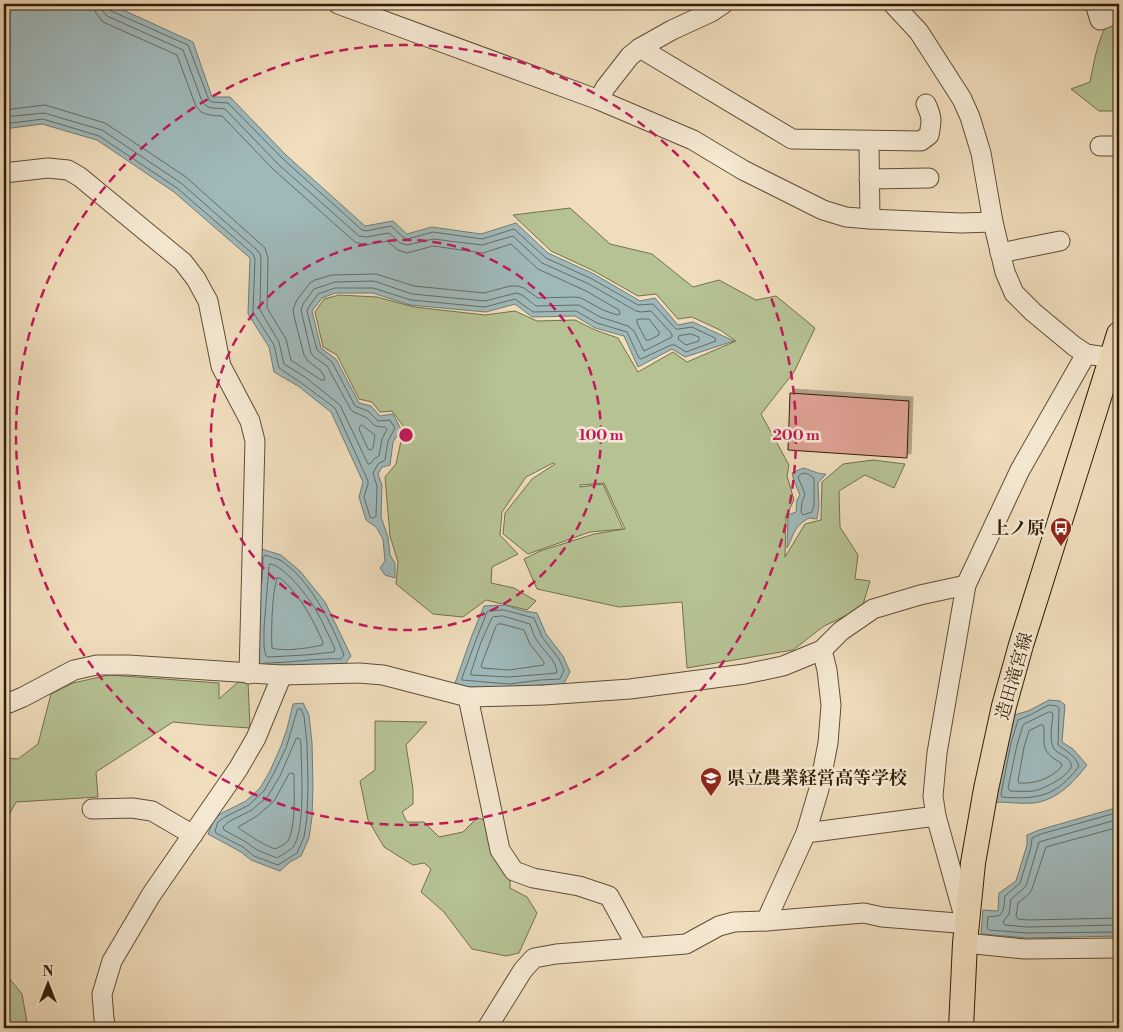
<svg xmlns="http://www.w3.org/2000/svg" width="1123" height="1032" font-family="'Libre Bodoni','Noto Serif JP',serif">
<defs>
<filter id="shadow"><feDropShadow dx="4" dy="-4" stdDeviation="0" flood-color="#0004"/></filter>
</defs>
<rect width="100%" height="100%" fill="#f0ddbc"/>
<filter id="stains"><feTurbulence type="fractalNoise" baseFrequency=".004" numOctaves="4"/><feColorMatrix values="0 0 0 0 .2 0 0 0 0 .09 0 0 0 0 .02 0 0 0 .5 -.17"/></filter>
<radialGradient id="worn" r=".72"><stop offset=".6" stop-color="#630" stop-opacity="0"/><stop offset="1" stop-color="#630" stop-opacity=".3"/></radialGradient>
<g fill="#b6c294" stroke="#73704d">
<path d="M1119,18V111H1099L1071,89L1090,82C1093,67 1099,30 1111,21C1113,20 1117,19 1119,18Z"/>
<path d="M570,208L610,244L652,254L693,287L719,280L756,300L776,296L815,328L794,372L761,414L789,465L787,476L794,500L786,516L785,557L805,524L821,520L822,482L843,464L873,460L905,464L894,488L865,475L839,491L840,527L858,555L855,579L870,581L862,608L824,626L793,650L687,668L682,602L619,607L537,589L524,559L540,551L594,534L625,529L604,483L580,485V487L603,484L623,529L590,532L528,554L503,534L505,513L532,479L555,464L553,463L526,477L502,512L500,535L518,554L492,567L491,583L514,588L536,601L527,610L486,600L463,617L433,614L396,584L398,562L390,536L385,477L396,464L404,427L392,411L380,412L372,402L359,399L337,355L323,347L315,312L324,299L339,295L377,297L414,307L485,315L515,311L537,321L575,320L595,330L618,338L638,372L673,352L687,362L736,341L720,330L692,317L678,319L656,294L638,296L594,271L551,251L513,215Z"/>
<path d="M109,675L219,683V699L238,682L248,681L250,728L205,725L173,722L96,772L98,797L16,802L4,824V758L18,759L38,744L51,694L73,683Z"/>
<path d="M375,721L427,722L406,745L413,789V804L402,812L407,822H424L439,837L463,832L477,818L489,821L510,876V888L527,897L537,913L519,953L506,956L472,949L444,912L421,892L431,869L424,863L413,865L384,847L368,820L360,781L375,770Z"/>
<path d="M4,972L22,994L28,1028H4Z"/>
</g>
<g fill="#9fb9bb" stroke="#737b73">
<path d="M4,4H110L193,42L212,97H230L286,155L365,226L393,221L407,234L432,227L481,234L516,223L548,253L594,274L640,301L655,298L678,325L693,322L734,341L685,357L672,349L638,367L624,336L595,328L575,316L532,317L515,304L486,312L410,305L373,293H335L322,298L312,311L321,348L336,359L359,403L371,406L380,416L393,414L401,429L393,442L390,465L382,467L378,474L382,485L381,517L388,537L390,555L395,563V578L385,575L380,568L385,561L383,539L376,527L366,520L359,497L363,482L331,412L298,386L274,372L269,347L248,314L250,258L174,192L97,140L42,124L4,129Z"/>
<path d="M803,468C812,470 816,474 826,474L818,483L819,505L817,519L809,518C793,527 795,533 787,548L788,515L796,512L797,500L800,495L794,481L792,473Z"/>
<path d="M258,548L281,555L300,571L325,602L351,656L345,664H330L307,666L261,668L254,659Z"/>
<path d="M505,605L524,611L537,613L546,634L563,656L570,672L563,685H540L510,689L454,686L471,638L484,606Z"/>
<path d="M1049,700L1060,701L1065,705L1062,742L1073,749L1087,765C1073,783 1057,800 1034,803C1021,804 1007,802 994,802L1006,742L1014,715L1028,711Z"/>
<path d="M303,703L309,715L312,743L313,785L312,817L309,838L301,856L290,862L280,871L251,860L241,852L208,834L214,819L222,813L246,801L260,788L270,771L281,746L287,729L293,704Z"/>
<path d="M1119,807V936L1027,938L981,934L983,910L998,911L999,893L1016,881L1027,845V835L1039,830Z"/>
</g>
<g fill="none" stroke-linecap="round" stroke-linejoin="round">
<g stroke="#686b60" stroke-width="1">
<path d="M4,110L45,105L105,123L186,177L265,248L268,258L267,308L286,339L291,360L321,380H324L325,378L321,371L308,361L304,355L294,316L293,309L297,300L310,283L315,280L332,275L376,274L414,286L484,293L510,286H518L524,288L538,298L575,297L581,298L603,310L617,315L620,314L619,310L586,291L538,269L511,244L483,253L433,246L407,253L398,250L387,241L366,245L355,242L273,169L222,116C210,115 201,116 195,104L177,55L103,22L96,13L94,4"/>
<path d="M4,117L44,113L102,130L181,183L257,250L260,254L261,259L260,310L279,342L284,364L305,377L340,405L368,464H370L374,459L379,456L382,439L387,429L385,427C371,428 373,420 363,416C358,414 355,413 351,410L327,366L314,357L311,353L301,310L303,304L314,289L335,282L374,281L412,294L485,301L516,293L522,295L536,306L579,305L600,317L628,326L634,331L644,351L672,337V334L651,311L641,312L636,311L589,284L542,263L513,236L482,245L433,239L407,245L400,243L389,233L366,237L359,236L278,164L225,109C216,107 208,111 202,101L183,50L107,16L102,10L101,4"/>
<path d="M4,124L43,119L99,136L177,188L253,254L255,259L253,312L274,345L279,368L300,382L335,408L368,481V484L364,497L370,517L372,518H374L376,516L377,486L373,473L378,464L385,460L388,441L395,428L390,420L378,421L368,411L355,406L332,362L317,350L307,311L308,308L318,294L335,288H373L411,300L485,307L515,299L533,312L576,311L597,323L627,332L639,358L641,359L671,345H675L686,352L716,341L715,338L692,327L679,329H676L653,304L638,305L592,279L546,258L514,229L482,239L433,232L407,239L403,237L391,226L366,231L362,230L283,159L228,103L212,102L209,100L188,45L111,11L108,8V4"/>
<path d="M640,319H649L659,332V335L649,340H646L637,323V320Z"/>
<path d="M691,334L699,337V341L686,345L678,339L679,336Z"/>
<path d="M362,425L375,435L373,448L371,450L368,449L359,429L360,426Z"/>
<path d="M804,473L808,474L814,478V505L812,512L803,515L801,512L802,502L805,494L798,477L800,475Z"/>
<path d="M270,564C284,565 309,598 316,610C323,623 329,636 335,649L334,652L306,655L268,657L266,656L264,647V628L269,566Z"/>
<path d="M277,578H280C300,594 313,620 323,642L322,645C310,648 283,652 272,648C271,632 272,593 277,578Z"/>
<path d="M262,582L263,558L265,555C270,557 275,558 280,560C309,578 332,624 344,655L341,659C316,658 290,663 265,663"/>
<path d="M504,610L534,618L542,637L559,659L564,670L560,679L540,680L509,684L462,680V678L476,640L487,612L489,611Z"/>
<path d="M503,616L530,624C532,629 533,634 536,639C542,650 557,660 557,673L509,677L471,675V672L481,642L492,618L493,617Z"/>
<path d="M498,624H502L524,630L530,644L544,662V665L509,670L482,668L481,666L496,626Z"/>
<path d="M1049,705L1057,706L1059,708L1058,745C1067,752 1075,755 1079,766C1057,796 1038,800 1002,797L1001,794L1011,743L1018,720L1030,715Z"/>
<path d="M298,709H301L304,716L307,744L308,785L307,817L304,837L297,853L278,865L254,856L243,847L216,833L215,831L218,822L225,817L249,805L264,791L274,773L286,748Z"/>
<path d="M1049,712H1051L1053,714C1052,724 1048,745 1056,751C1061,755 1068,757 1071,763C1075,774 1042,790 1033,791C1026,792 1017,791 1010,791L1008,788L1017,745L1023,725Z"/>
<path d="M1041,725H1043L1044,727C1044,748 1042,752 1061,763L1062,766C1051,779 1035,784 1019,783L1018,781L1024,747L1029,731Z"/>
<path d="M297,738L300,739L301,744C301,766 306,831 293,847C291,850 280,856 277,858L257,850L246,842L224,830L223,827L228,822L252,810L268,796L280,776L296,739Z"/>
<path d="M291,773L294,774C294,791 296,827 288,841C285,845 279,847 275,849C265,845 260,842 252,837C247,833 241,831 238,827L257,816L274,801L289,774Z"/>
<path d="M1119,812L1041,834L1032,838L1031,847L1020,883L1005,896C1004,902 1005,915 997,916C994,917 991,916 988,917L987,927L989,930L1027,933L1119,932"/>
<path d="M1119,819L1039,842L1026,886L1022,890L1011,899L1009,914L1003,922L1005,925L1027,927L1119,925"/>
<path d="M1119,827L1046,847L1032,889L1029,894L1018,903L1016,916L1018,919L1028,920L1119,918"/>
</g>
</g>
<path fill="#dfa294" stroke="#301d06" filter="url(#shadow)" d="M790,393L909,401L907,458L788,450Z"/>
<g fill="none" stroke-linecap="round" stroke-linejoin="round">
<g stroke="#604d34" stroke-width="21">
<g id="minor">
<path d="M338,4L599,100L693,140L743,170L823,210L846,217L870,219L961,223L993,222"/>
<path d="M893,4L919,32L962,99L970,117L981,153L993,222L1005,272L1014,293L1033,312L1074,346L1086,354L1112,358"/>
<path d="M1095,4L1100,20L1119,13"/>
<path d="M640,48L792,139L921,141L929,135C932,120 932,117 926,104"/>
<path d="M599,100L605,88L630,56L640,48L672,30L711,12L723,4"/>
<path d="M869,146L870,219"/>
<path d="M1100,146H1119"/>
<path d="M4,173L48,168L68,170L80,177L183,262L196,279L208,301L221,366L250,421L255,441L249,674"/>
<path d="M869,179L929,178"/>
<path d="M1000,253L1060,241"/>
<path d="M468,697L500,850L514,871L533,878L579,886L609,896L637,947"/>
<path d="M4,705L23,697L74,670L97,665H128L282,675L359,673L383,675L468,697L544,695L630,689L745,674L783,666L822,650L841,631L873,609L920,595L966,585"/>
<path d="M92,809L132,808L152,811L193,835"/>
<path d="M806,833L936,816"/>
<path d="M965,920L936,816L933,796L937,753L966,585L1020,470L1086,354"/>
<path d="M766,921L806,833L819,789L828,743L831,705L827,670L822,650"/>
<path d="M965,943L1024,949L1119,948"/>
<path d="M106,1028L104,1019L102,994L112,961L151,895L238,769L256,738L282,675"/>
<path d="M487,1028L523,970L534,958L556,954L686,944L719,926L734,922L766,921L864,913L882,917L957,923L967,928"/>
</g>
</g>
<g stroke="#301d06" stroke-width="26">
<path id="major" d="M961,1028L965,943L973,863L986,789L1004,706L1021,645L1119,334"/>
</g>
<use href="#minor" stroke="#f5e9d3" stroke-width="19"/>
<use href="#major" stroke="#f0ddbc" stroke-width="24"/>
</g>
<g fill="none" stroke="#c2185b" stroke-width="2.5" stroke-dasharray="9 6">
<circle cx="406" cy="435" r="195"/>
<circle cx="406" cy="435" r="390"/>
</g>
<defs>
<g id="bus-pin" transform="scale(1.125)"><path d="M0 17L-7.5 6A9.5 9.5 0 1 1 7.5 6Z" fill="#8f2418" stroke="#f5e9d3"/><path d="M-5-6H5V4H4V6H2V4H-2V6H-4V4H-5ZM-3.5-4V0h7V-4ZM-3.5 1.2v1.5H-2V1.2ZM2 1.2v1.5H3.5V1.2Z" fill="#fff"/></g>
<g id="school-pin" transform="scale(1.125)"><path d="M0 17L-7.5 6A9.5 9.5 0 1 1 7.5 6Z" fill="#8f2418" stroke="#f5e9d3"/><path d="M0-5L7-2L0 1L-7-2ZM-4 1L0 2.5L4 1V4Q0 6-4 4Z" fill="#fff"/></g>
</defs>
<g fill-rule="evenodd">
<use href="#bus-pin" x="1061" y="528"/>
<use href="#school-pin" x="711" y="778"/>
</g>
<g text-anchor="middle" stroke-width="5" stroke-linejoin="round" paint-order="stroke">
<g font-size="18" font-weight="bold" fill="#301d06" stroke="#f5e9d3" text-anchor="end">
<text x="1045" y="534">上ノ原</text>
<text x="727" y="784" text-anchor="start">県立農業経営高等学校</text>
</g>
<g font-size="18" fill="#301d06" stroke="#f5e9d3">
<text transform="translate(1014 676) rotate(-74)" y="6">造田滝宮線</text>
</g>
</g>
<circle cx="406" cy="435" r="8" fill="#c2185b" stroke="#f5e9d3" stroke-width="2.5"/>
<g font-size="15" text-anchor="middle" font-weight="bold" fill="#c2185b" stroke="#f5e9d3" stroke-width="5" stroke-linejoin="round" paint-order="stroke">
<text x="601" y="440">100 m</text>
<text x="796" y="440">200 m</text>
</g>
<rect width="1123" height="1032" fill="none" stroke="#f0ddbc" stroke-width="20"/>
<rect x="5" y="5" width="1113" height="1022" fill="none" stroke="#301d06" stroke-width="2.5"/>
<rect x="10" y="10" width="1103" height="1012" fill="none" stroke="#301d06"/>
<g transform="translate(48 984)" stroke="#f5e9d3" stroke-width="4" paint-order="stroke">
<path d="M0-4L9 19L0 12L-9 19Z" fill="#301d06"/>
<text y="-8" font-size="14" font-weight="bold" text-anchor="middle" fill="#301d06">N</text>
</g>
<rect width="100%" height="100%" filter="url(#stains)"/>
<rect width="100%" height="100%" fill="url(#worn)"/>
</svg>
